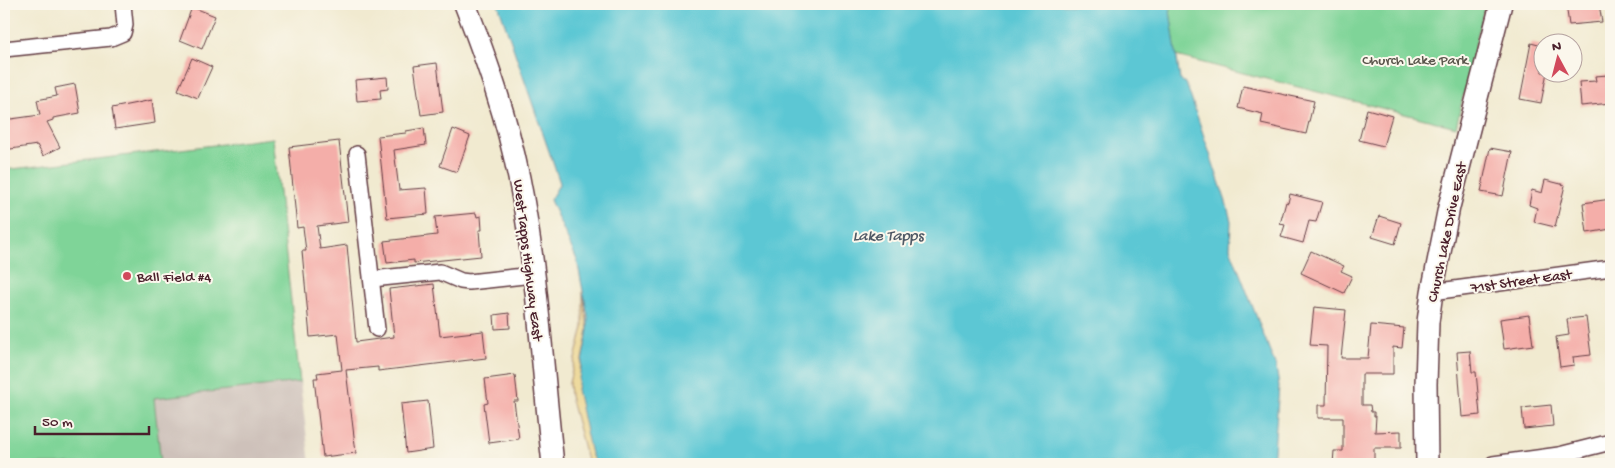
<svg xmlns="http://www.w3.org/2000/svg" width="1615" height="468" font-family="'Gochi Hand',sans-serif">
<rect width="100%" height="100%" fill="#fbf7ec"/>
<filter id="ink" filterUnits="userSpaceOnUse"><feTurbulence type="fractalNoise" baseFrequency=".02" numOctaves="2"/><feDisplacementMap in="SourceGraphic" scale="10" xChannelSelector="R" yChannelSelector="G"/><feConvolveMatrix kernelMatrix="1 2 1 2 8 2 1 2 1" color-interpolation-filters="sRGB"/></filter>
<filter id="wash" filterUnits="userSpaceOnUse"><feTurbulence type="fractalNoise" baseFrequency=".0096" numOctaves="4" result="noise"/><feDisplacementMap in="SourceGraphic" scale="20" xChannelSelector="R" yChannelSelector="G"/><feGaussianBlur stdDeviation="1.12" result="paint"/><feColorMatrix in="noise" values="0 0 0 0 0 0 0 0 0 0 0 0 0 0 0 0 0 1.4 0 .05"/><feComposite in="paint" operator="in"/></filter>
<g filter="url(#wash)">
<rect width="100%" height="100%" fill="#f1ead0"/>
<path fill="#cec1ba" d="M300,382L310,464H161L154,398Z"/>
<g fill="#7fd498" stroke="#647a62">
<path d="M1169,4H1485L1456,127L1176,56Z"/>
<path d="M273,138L300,382L154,398L161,464H4V170Z"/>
</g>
<path fill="#67b680" stroke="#586a56" d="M9,169L4,237V170Z"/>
<path fill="#eeda9e" stroke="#9c7c64" d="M583,292L588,330L580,369L591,454L596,464H588L570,396L569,383L583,327Z"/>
<path fill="#5bc7d4" stroke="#527380" d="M498,4H1169L1180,80L1186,83L1226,202L1231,221L1230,248L1276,367L1279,386L1273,464H596L591,454L577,389L588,330V316L577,260L550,200L560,183Z"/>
<g id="blocks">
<g fill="#f4aea9">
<path d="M1566,4H1599L1602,22L1569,25Z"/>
<path d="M192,7L215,16L202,49L180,40Z"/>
<path d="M1531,43L1542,46V72H1547L1541,103L1520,99Z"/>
<path d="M192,58L212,67L198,98L178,90Z"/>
<path d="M437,63L443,112L421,115L414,66Z"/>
<path d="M1608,75L1611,103L1581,106L1579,82L1596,81L1595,76Z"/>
<path d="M387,77L388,89L380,90L381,99L357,101L355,80Z"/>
<path d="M75,84L80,113L53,118V120L47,122L60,147L43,156L37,145L4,150V120L40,115L37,100L57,96L55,88Z"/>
<path d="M1243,86L1314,101L1306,134L1261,124L1263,114L1238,108Z"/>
<path d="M152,100L155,123L115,129L112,108Z"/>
<path d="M1367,109L1392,116L1383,146L1359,140Z"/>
<path d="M424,128L426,145L394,150L399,190L426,188L428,214L387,218L378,136L406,133V131Z"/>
<path d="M453,129L470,136L457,172L440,166Z"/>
<path d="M339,141L348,222L317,226L320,249L347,245L356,342L394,337L389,289L434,284L440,336L483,331L486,358L378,371V367L346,370L356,453L323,457L314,378H318L317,373L342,370L338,334L310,337L302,251H306L303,227L297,228L289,147Z"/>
<path d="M1490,148L1512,152L1503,196L1481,192Z"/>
<path d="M1545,180L1565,185L1555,227L1534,222L1537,208L1529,205L1532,190L1542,193Z"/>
<path d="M1290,194L1322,202L1316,222L1309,221L1303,243L1281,237L1285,225L1280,224L1286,202L1288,203Z"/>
<path d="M1611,199V229L1587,233L1583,203Z"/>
<path d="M476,213L477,217L481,216L482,230H479L481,256L414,263V260L387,263L384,241L437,235L435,217Z"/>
<path d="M1379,216L1401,223L1395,244L1372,237Z"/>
<path d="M1311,251L1344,266L1341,271L1352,276L1344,293L1301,273Z"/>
<path d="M1314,307L1346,310L1341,358H1368L1371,325L1404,328L1402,348L1393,347V374H1362V405H1370L1371,412H1374V416H1376L1375,432L1401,431V448H1374V464H1333L1334,451H1343V418H1318V405H1326L1327,346L1310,345Z"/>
<path d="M509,313L510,328L495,329L494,315Z"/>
<path d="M1529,315L1533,345L1504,349L1500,319Z"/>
<path d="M1586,317L1591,355L1573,357L1574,365L1560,367L1556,337L1569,335L1567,319Z"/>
<path d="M1470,351L1472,372H1476L1480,415L1462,417L1457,352Z"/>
<path d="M515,375L518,401H514L519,439L489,443L484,404L488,403L485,379Z"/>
<path d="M428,401L433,449L406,453L401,404Z"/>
<path d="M1551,405L1553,426L1524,429L1522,408Z"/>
</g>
</g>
</g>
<g filter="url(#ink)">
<use href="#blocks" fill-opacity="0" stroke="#633d44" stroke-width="1"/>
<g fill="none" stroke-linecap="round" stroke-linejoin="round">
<g stroke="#633d44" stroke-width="18">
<g id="street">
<path d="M4,49L111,38L123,33L125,25L123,4"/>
<path d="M357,154L377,329"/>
<path d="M372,279L440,272L461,281L469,282L533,275"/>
<path d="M1432,292L1611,268"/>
<path d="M1493,464L1559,455L1611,442"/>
</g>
</g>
<g stroke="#633d44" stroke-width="24">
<g id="secondary">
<path d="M465,4C487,61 507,118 519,178C538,272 542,369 553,464"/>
<path d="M1427,464L1426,384L1428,322L1432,292L1449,207L1501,4"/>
</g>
</g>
<use href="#street" stroke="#fff" stroke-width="15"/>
<use href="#secondary" stroke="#fff" stroke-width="21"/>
</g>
</g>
<circle fill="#d1495b" stroke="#fbf7ec" stroke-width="2" cx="127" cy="276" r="5"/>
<g text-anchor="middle" stroke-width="4" stroke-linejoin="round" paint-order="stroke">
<g font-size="15" fill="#5a554c" stroke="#fbf7ec">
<text x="1415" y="64">Church Lake Park</text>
</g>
<g font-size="15" fill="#4a1f2b" stroke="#fbf7ec">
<text transform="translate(1446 232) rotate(-78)" y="5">Church Lake Drive East</text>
<text transform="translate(529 260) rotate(83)" y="5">West Tapps Highway East</text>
<text transform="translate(1521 280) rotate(-8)" y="5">71st Street East</text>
</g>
<g font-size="15" fill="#4a1f2b" stroke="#fbf7ec" text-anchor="start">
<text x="137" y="281">Ball Field #4</text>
</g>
<g font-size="16" font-style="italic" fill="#505a66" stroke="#fbf7ec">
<text x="888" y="240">Lake Tapps</text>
</g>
</g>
<rect width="1615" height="468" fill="none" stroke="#fbf7ec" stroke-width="20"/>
<g transform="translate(1558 58) rotate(353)"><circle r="24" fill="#fbf7ec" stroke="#b4a19f"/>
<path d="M0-4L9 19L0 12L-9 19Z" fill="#d1495b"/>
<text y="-8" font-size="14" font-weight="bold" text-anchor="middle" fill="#4a1f2b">N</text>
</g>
<path d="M35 426v8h114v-8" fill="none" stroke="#4a1f2b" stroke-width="2.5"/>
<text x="42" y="426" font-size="15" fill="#4a1f2b" stroke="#fbf7ec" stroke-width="4" paint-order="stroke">50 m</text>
</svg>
